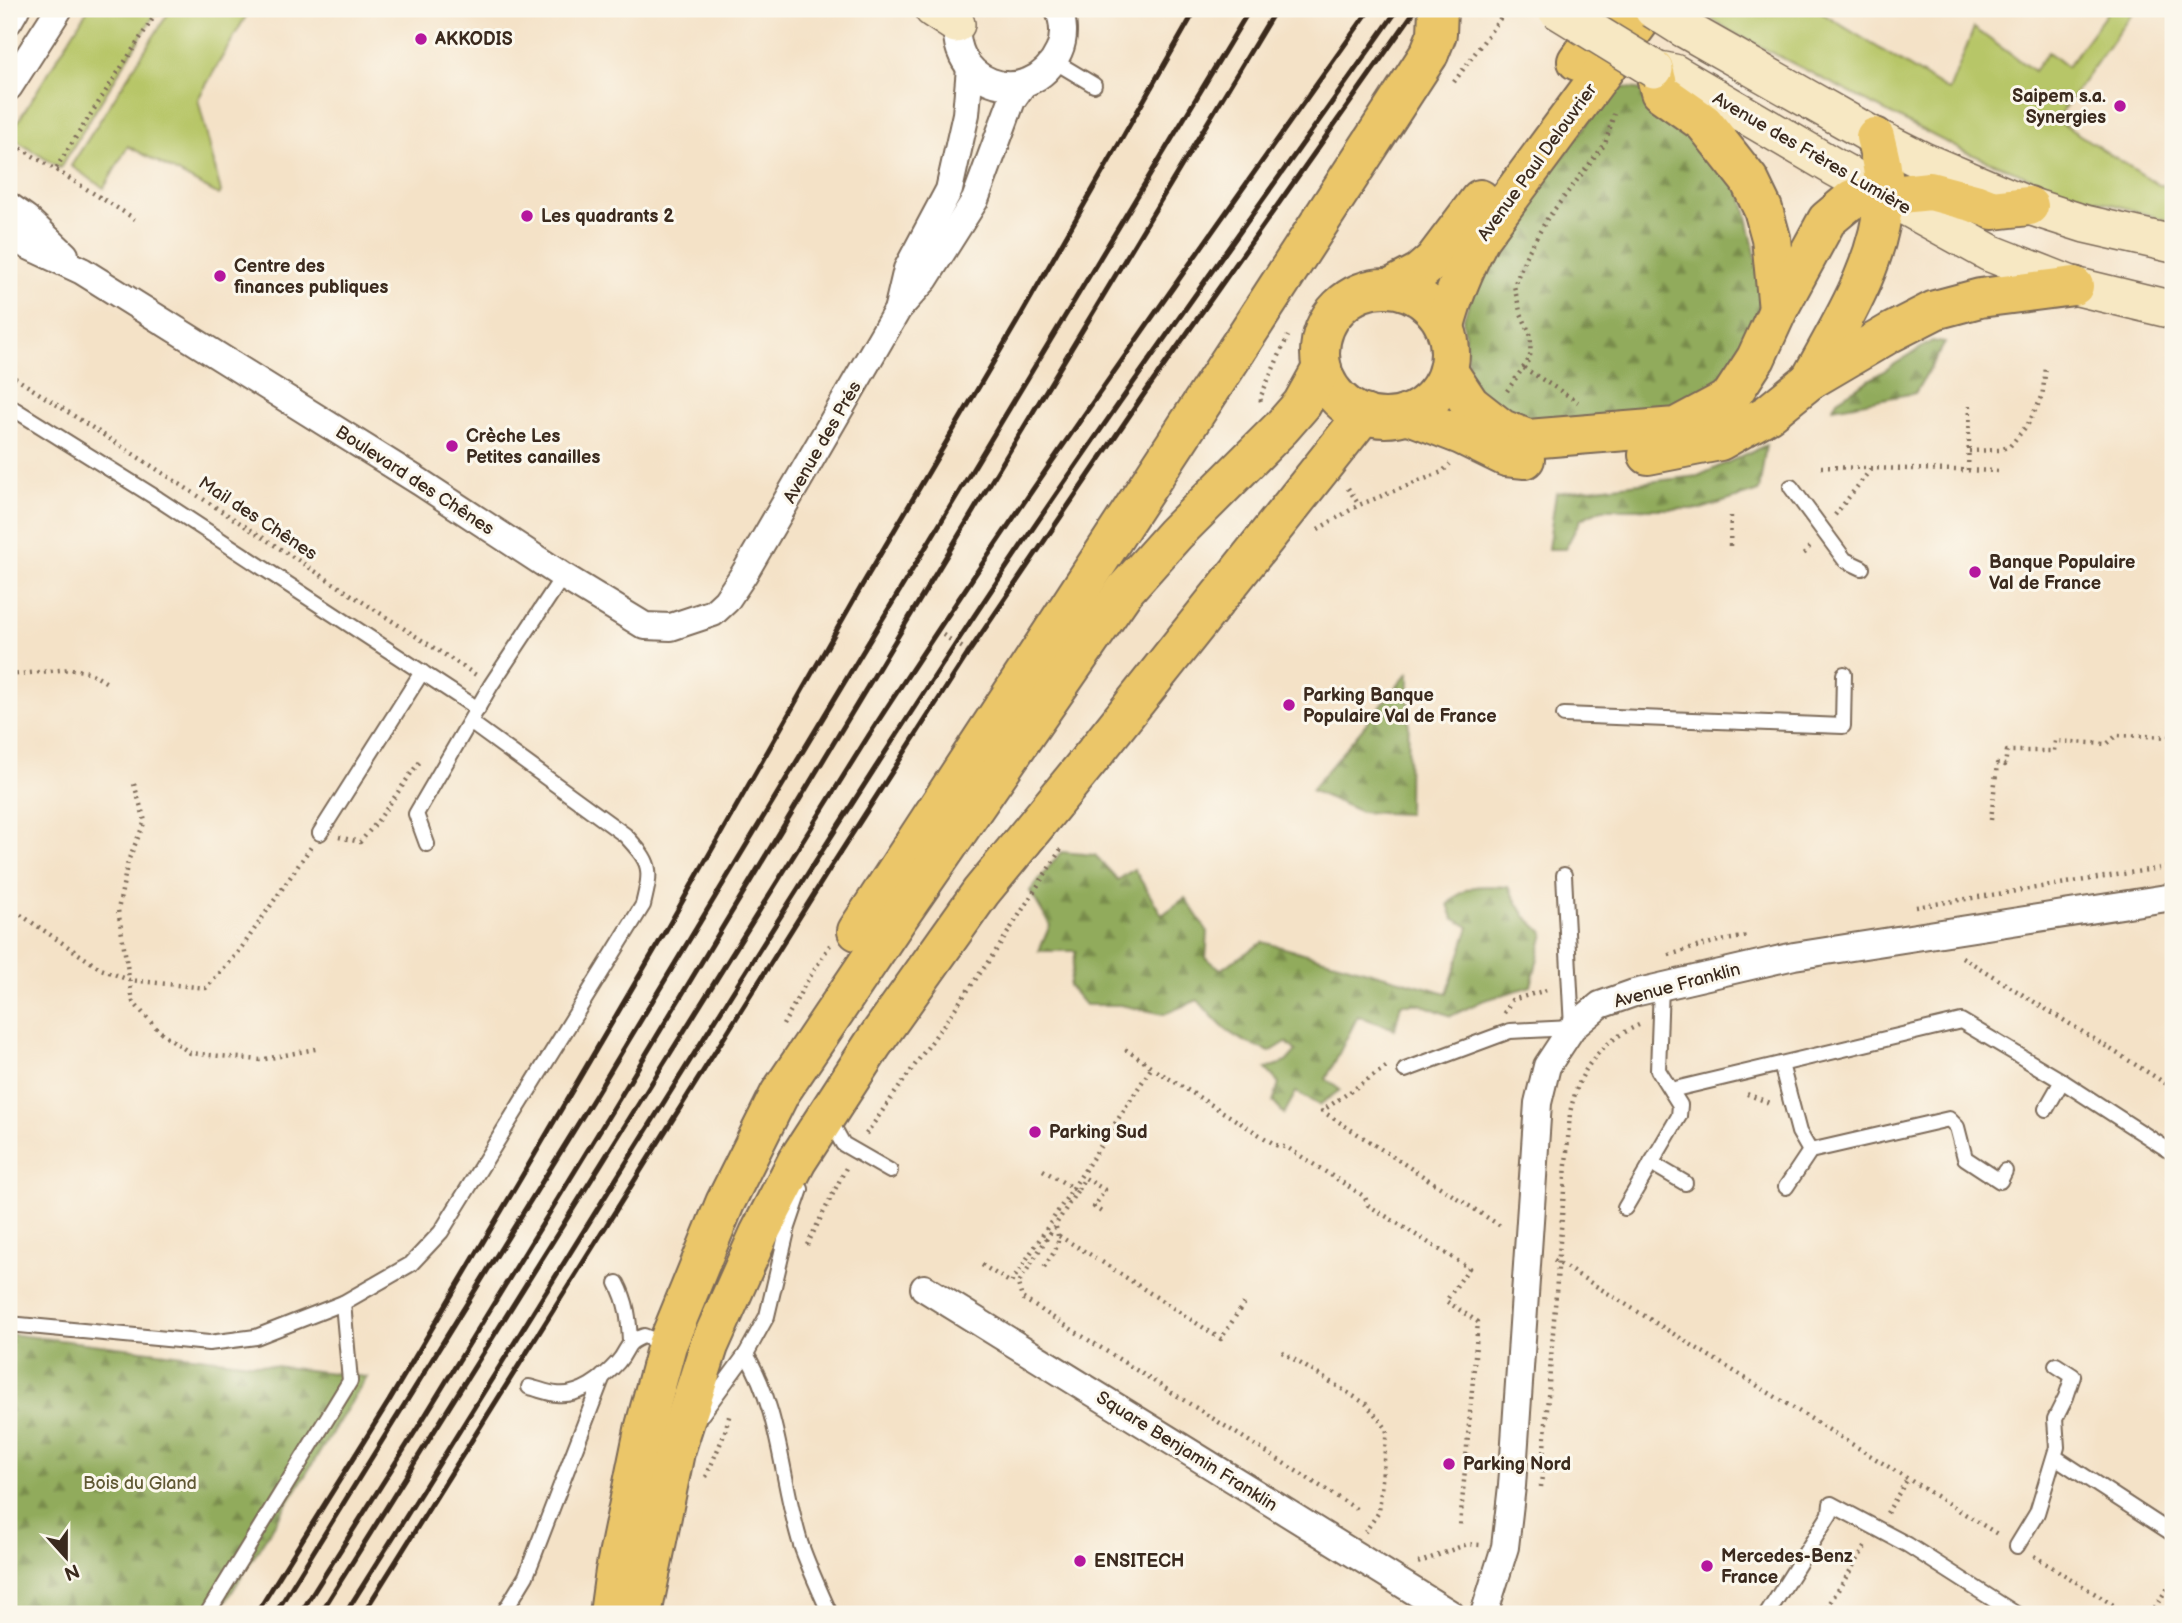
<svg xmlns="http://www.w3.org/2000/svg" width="2182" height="1623" font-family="'Balsamiq Sans',sans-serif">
<defs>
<pattern id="forest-firs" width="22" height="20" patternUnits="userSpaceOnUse" patternTransform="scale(1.75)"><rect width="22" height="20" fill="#91ab5c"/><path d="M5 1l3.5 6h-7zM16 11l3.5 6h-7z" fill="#788b4b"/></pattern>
</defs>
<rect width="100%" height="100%" fill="#fbf7ec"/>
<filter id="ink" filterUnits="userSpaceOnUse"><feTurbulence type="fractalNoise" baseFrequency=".0143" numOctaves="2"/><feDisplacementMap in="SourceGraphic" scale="14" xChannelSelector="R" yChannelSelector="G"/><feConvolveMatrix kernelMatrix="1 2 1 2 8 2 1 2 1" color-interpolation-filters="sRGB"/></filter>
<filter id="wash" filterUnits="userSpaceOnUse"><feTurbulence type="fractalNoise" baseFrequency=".00686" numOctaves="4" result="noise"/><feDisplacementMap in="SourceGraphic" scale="28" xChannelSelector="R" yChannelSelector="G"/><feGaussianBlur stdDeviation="1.57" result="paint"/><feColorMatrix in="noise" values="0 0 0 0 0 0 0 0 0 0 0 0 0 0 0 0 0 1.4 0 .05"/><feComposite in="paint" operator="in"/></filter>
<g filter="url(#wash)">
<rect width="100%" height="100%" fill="#f4e2c7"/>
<g fill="#b7c668" stroke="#797843" stroke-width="2">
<path d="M88,9H158L60,168L9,136Z"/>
<path d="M171,9H250L198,99L221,192L219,195L128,146L104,188L71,166Z"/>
<path d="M1697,9H1815L1949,91L1974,28L2034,71L2048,52L2067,67L2110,9H2135L2056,120L2159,185L2173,186V222L2057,188L1963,151L1732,32Z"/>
</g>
<g fill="url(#forest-firs)" stroke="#666a3d" stroke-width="2">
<path d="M1615,86L1643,90L1714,149L1742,193L1763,291L1753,342L1700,404L1546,429L1482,401L1469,374L1463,320L1480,270Z"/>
<path d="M1932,341L1945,343L1915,393L1833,408L1837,400Z"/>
<path d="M1766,445L1759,491L1701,509H1602L1581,519L1565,549H1548L1556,493L1698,476Z"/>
<path d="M1409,672L1408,814L1361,812L1311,790Z"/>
<path d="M1061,852L1095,855L1118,880L1134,869L1162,915L1185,898L1208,932L1206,958L1221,969L1263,942L1447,993L1469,927L1453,918L1448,904C1469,882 1480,886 1508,887L1525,916L1544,933L1531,986L1482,1001L1451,1016L1420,1004H1401L1395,1029L1358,1016L1326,1079L1340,1090L1319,1105L1296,1092L1284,1114L1273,1102L1279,1083L1266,1069L1286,1062L1296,1051L1286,1042L1270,1052C1232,1038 1224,1031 1198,1000L1164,1014L1120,1005H1085L1069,986L1076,951H1039L1050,925L1030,891Z"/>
<path d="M9,1334L367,1377L218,1614H9Z"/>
</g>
</g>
<g filter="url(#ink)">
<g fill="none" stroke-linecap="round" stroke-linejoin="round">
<g stroke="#7c6a59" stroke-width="18">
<g id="service">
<path d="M1054,61L1094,85"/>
<path d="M9,406L158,499L478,709"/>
<path d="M1791,487L1845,560L1862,568"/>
<path d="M1564,715L1843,726L1844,674"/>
<path d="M320,833L422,672"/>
<path d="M427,844L416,814L491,685L563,576"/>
<path d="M1781,1064L1799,1132L1810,1151"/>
<path d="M1405,1070L1510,1031L1572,1028L1564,875"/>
<path d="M2062,1081L2173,1153"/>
<path d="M1671,1090L1961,1021L2062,1081L2046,1109"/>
<path d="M829,1119L843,1144L890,1171"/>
<path d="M1651,1163L1685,1183"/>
<path d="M1786,1187L1810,1151L1949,1119L1957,1127L1965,1158L2000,1181L2005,1171"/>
<path d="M1625,1208L1679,1116L1680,1105L1658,1070L1661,986"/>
<path d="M617,1283C627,1302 629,1319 630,1341"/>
<path d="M9,1324L209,1343L256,1337L343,1303L411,1264L441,1232L643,905C652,868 652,864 625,835L470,722"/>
<path d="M746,1354C781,1412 781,1482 801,1545C809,1568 820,1591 830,1614"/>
<path d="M529,1387C538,1389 547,1393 556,1394C579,1397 603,1379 618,1362C630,1348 624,1343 644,1336L666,1345"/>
<path d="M702,1414L746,1354L767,1316L788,1227L801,1189"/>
<path d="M2055,1457L2173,1534"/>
<path d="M2017,1546L2037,1513L2057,1447L2055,1419L2066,1397L2073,1376L2056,1365"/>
<path d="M207,1614L350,1381L343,1303"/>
<path d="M503,1614L526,1576L603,1376"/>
<path d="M1767,1614L1830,1514L1831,1504L1908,1545L2016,1614"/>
</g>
</g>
<g stroke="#7c6a59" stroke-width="30">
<g id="minor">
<path d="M960,9C939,84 1030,114 1059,51C1065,38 1064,21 1058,9"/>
<path d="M9,21L16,9"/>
<path d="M9,87L59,9"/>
<path d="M9,206L26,218L65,255"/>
<path d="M9,237L82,271L420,482L563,576L645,626L671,627L713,613L726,601L744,574L898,309L925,279L975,200L1012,100L1024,83"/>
<path d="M898,307L907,269L949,190L966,114L970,68"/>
<path d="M924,1288L1451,1614"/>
<path d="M1484,1614L1505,1547L1512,1486L1538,1103L1547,1066L1572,1028L1600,1005L1634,993L1794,956L2173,897"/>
</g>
</g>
<g stroke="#7c6a59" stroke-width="40">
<g id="secondary">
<path d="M933,9L956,24"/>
<path d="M1683,28L1875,137L1923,161L2029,206L2085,224L2173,244"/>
<path d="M1654,69L1674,73L1836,168L1990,253L2074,286L2173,310"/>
</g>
</g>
<g stroke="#7c6a59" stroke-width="42">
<g id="primary">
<path d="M1429,54L1437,34L1438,9"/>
<path d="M1577,61L1614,9"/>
<path d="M1654,69L1660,92L1704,123L1749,180L1763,209L1771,238L1778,310"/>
<path d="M1392,287L1419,273L1434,260L1480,199"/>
<circle cx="1385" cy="353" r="65"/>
<path d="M1445,326C1453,294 1465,267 1480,238L1649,9"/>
<path d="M1448,371L1470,404L1502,429L1528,439L1676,427L1730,398L1756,358L1778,310L1827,220L1852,199L1930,191L1975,203L1993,210L2029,206"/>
<path d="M1810,380C1841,323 1880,263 1884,196C1885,175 1880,156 1875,137"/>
<path d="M1407,414L1461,435L1506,457L1525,459"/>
<path d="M1648,455L1720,441L1768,414L1810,380L1890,333L1935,310L1980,298L2074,286"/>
<path d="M857,931L1236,351"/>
<path d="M609,1614L615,1571L644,1430L667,1345L725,1203L780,1093L898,918L1125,590L1175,534L1281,428L1302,404L1322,368"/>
<path d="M642,1614L675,1452L709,1346L759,1234L797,1161L873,1044L981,892L1094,754L1364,414"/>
</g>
</g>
<g stroke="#7c6a59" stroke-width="4.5" stroke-dasharray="2 5" stroke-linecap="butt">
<path d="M1454,82L1507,9"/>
<path d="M9,141L135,219"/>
<path d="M9,168L21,148"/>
<path d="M56,168L159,9"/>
<path d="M1524,368L1578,402"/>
<path d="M9,374L476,675"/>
<path d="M1507,391L1530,358L1531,336L1520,311L1514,286L1526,256L1547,219L1605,144L1614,114"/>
<path d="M1261,401L1260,398L1288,336"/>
<path d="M1969,451L2000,450L2010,446L2028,424L2042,397L2046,368"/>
<path d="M1821,467L2002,471"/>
<path d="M1968,470L1970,406"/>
<path d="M1348,488L1359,505"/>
<path d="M1835,515L1871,469"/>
<path d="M1318,529L1359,505L1442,472L1450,464"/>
<path d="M1730,546L1731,516"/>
<path d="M1804,554L1810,546"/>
<path d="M937,631L969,652"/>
<path d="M9,675L71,669L89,672L107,683"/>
<path d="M134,784L145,821L128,861L118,910L133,1002L158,1030L190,1053L260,1060L320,1048"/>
<path d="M1991,820L1997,764L2005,765L2007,751H2054L2055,741L2107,744L2117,735L2173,737"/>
<path d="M339,837L360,842L377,822L417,765L422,760"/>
<path d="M9,907L101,969L129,980L206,988L238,953L311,847"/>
<path d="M1916,907L2173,866"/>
<path d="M1669,955L1714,942L1749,936"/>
<path d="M1962,957L2173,1088"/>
<path d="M1504,1013L1512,1000L1550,989"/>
<path d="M783,1025L803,988L830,945"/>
<path d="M1386,1067L1322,1111L1502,1227"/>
<path d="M1157,1071L1276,1145L1288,1148L1365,1197L1368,1205L1469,1268L1446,1301L1478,1322L1460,1526"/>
<path d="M1747,1094L1772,1104"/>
<path d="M866,1134L1000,945L1061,849"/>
<path d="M1043,1170L1077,1191L1085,1178L1105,1190L1094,1207L1103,1213"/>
<path d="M1077,1191L1018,1284L1022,1298L1358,1510"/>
<path d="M1059,1236L1096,1258"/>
<path d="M807,1245L846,1168"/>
<path d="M1554,1260L1999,1535"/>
<path d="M1102,1262L1221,1339L1244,1303"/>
<path d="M982,1265L1011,1283L1152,1067L1122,1047"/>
<path d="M1044,1267C1054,1252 1063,1244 1055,1225"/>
<path d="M1282,1352L1366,1404L1387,1429L1379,1512L1365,1532"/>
<path d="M706,1477L724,1435L730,1413"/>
<path d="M1541,1487L1570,1113C1579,1069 1600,1042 1641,1024"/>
<path d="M2167,1508L2173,1497"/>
<path d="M1887,1513L1908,1478"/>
<path d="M2034,1556L2128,1614"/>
<path d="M1418,1563L1467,1544L1480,1545"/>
<path d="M1823,1614L1867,1544"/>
<path d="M2151,1614L2173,1579"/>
</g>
<use href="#service" stroke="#fff" stroke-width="14"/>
<use href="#minor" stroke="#fff" stroke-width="26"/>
<use href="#secondary" stroke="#f7e8c3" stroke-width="37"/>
<use href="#primary" stroke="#ebc669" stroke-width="38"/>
<g stroke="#3b2a1e" stroke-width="5">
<path d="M256,1614L389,1401L528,1166L665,932L861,587L1017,322L1196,9"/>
<path d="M275,1614L597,1093L1250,9"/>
<path d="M300,1614L420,1424L616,1104L1276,9"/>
<path d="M320,1614L869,735C1029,488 1200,249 1370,9"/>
<path d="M345,1614C549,1290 747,962 957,642C1098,427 1250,219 1398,9"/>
<path d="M363,1614L829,870L969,652L1142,397L1416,9"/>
</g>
<g stroke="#7c6a59" stroke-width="40" stroke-linecap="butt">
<g id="secondary-bridge">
<path d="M1556,9L1654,69"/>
<path d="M1653,9L1683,28"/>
</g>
</g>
<g stroke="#7c6a59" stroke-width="42" stroke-linecap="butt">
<path id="primary-bridge" d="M1236,351L1429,54"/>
</g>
<use href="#secondary-bridge" stroke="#f7e8c3" stroke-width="37"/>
<use href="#primary-bridge" stroke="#ebc669" stroke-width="38"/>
</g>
</g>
<g fill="#b5179e" stroke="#fbf7ec" stroke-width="2.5">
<circle cx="421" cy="39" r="7"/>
<circle cx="2120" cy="106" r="7"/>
<circle cx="527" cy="216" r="7"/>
<circle cx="220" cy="276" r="7"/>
<circle cx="452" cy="446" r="7"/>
<circle cx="1975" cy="572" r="7"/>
<circle cx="1289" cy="705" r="7"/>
<circle cx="1035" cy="1132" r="7"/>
<circle cx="1449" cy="1464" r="7"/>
<circle cx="1080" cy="1561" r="7"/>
<circle cx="1707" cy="1566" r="7"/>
</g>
<g text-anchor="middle" stroke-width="6" stroke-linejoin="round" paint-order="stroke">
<g font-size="18" font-weight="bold" fill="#3b2a1e" stroke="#fbf7ec" text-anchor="start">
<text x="435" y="45">AKKODIS</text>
<text x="2106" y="102" text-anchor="end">Saipem s.a.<tspan x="2106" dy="21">Synergies</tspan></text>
<text x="541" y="222">Les quadrants 2</text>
<text x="234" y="272">Centre des<tspan x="234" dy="21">finances publiques</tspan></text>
<text x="466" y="442">Crèche Les<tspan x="466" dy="21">Petites canailles</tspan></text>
<text x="1989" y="568">Banque Populaire<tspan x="1989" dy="21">Val de France</tspan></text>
<text x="1303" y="701">Parking Banque<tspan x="1303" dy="21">Populaire Val de France</tspan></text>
<text x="1049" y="1138">Parking Sud</text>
<text x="1463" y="1470">Parking Nord</text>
<text x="1721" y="1562">Mercedes-Benz<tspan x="1721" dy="21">France</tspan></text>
<text x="1094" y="1567">ENSITECH</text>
</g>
<g font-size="18" fill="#3b2a1e" stroke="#fbf7ec">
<text transform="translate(1812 153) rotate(30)" y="6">Avenue des Frères Lumière</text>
<text transform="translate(1537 162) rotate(-54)" y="6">Avenue Paul Delouvrier</text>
<text transform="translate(822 442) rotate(-60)" y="6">Avenue des Prés</text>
<text transform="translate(415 480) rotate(33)" y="6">Boulevard des Chênes</text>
<text transform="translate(258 518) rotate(33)" y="6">Mail des Chênes</text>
<text transform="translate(1677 985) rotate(-15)" y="6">Avenue Franklin</text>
<text transform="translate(1187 1451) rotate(32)" y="6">Square Benjamin Franklin</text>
</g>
<g font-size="18" fill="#605934" stroke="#fbf7ec">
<text x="140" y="1489">Bois du Gland</text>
</g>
</g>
<rect width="2182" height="1623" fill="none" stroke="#fbf7ec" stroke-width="35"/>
<g transform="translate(66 1557) rotate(159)" stroke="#fbf7ec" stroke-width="5" paint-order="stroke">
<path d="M0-5L12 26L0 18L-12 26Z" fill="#3b2a1e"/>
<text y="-10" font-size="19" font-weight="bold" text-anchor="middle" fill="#3b2a1e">N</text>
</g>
</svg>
